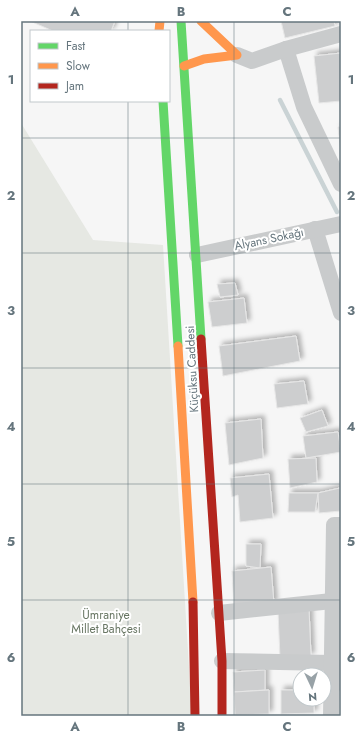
<svg xmlns="http://www.w3.org/2000/svg" width="362" height="737" font-family="Jost,sans-serif">
<defs>
<filter id="shadow"><feDropShadow dx="3.5" dy="-3.5" stdDeviation="2" flood-color="#0004"/></filter>
</defs>
<rect width="100%" height="100%" fill="#f6f6f6"/>
<path fill="#e6e8e3" d="M21,123L93,240L163,245L192,716H21Z"/>
<g fill="none" stroke-linecap="round" stroke-linejoin="round">
<path stroke="#cad3d5" stroke-width="4.5" d="M280,100L337,212"/>
</g>
<g fill="#cdcecf" stroke="#e6e6e6" filter="url(#shadow)">
<path d="M30,21H115L111,31H53Z"/>
<path d="M281,21H334L335,26L285,38Z"/>
<path d="M341,53V101L319,103L314,56Z"/>
<path d="M341,126V152L338,127Z"/>
<path d="M235,283L238,295L220,297L217,284Z"/>
<path d="M244,298L247,323L212,327L208,302Z"/>
<path d="M296,336L300,361L223,376L219,346Z"/>
<path d="M304,381L308,404L277,408L274,384Z"/>
<path d="M322,410L328,426L306,432L300,418Z"/>
<path d="M261,419L263,458L229,465L225,423Z"/>
<path d="M338,432L341,452L306,458L303,436Z"/>
<path d="M316,458L317,482L290,488L288,459Z"/>
<path d="M269,474L273,518L240,522L238,495L232,497L230,478Z"/>
<path d="M340,488L341,511L319,513L318,493Z"/>
<path d="M289,493H318L315,512H288Z"/>
<path d="M246,544H261L260,568L246,566Z"/>
<path d="M271,567L274,604L234,608L232,571Z"/>
<path d="M309,609L311,656L280,658L278,611Z"/>
<path d="M335,662H341V691L332,690Z"/>
<path d="M265,670V690L234,692L233,672Z"/>
<path d="M269,690V714L235,715L234,692Z"/>
<path d="M281,690H300V699H314V713L281,714Z"/>
</g>
<g fill="none" stroke-linecap="round" stroke-linejoin="round">
<g stroke="#c9cbcc" stroke-width="16">
<path d="M286,49L304,107L341,184"/>
<path d="M237,55L252,61L286,49L341,34"/>
<path d="M315,229L341,313"/>
<path d="M197,255L341,224"/>
<path d="M219,613L332,601"/>
<path d="M222,661L331,663"/>
<path d="M331,716L334,525H341"/>
</g>
<g stroke="#63d668" stroke-width="9">
<path d="M181,21L201,339"/>
<path d="M163,101L178,346"/>
</g>
<g stroke="#ff974d" stroke-width="9">
<path d="M159,31L160,21"/>
<path d="M184,66L204,59L237,55L201,21"/>
<path d="M178,346L193,602"/>
</g>
<g stroke="#b3261e" stroke-width="9">
<path d="M201,339L222,661V716"/>
<path d="M193,602L195,716"/>
</g>
</g>
<path fill="none" stroke="#65757d" stroke-width="1" stroke-opacity="0.55" d="M128,21V31M234,21V716M128,101V716M21,138H341M21,253H341M21,368H341M21,484H341M21,600H341"/>
<g text-anchor="middle" stroke-width="4" stroke-linejoin="round" paint-order="stroke">
<g font-size="12" fill="#65757d" stroke="#fff">
<text transform="translate(269 239) rotate(-12)" y="4">Alyans Sokağı</text>
<text transform="translate(192 369) rotate(-93)" y="4">Küçüksu Caddesi</text>
</g>
<g font-size="12" fill="#687663" stroke="#fff">
<text x="106" y="619">Ümraniye<tspan x="106" dy="14">Millet Bahçesi</tspan></text>
</g>
</g>
<rect width="362" height="737" fill="none" stroke="#ffffff" stroke-width="44"/>
<rect x="30" y="30" width="140" height="72" fill="#ffffff" stroke="#c1c8cb"/>
<rect x="38" y="43" width="20" height="6" fill="#63d668" stroke="#c1c8cb"/>
<text x="66" y="50" font-size="12" fill="#65757d">Fast</text>
<rect x="38" y="63" width="20" height="6" fill="#ff974d" stroke="#c1c8cb"/>
<text x="66" y="70" font-size="12" fill="#65757d">Slow</text>
<rect x="38" y="83" width="20" height="6" fill="#b3261e" stroke="#c1c8cb"/>
<text x="66" y="90" font-size="12" fill="#65757d">Jam</text>
<g transform="translate(312 687) rotate(176)"><circle r="19" fill="#ffffff" stroke="#c1c8cb"/>
<path d="M0-3L7 15L0 10L-7 15Z" fill="#98a2a7"/>
<text y="-6" font-size="11" font-weight="bold" text-anchor="middle" fill="#65757d">N</text>
</g>
<rect x="22" y="22" width="318" height="693" fill="none" stroke="#65757d" stroke-width="1.5"/>
<g font-size="13" text-anchor="middle" font-weight="bold" fill="#65757d">
<text x="75" y="16">A</text>
<text x="181" y="16">B</text>
<text x="287" y="16">C</text>
<text x="11" y="84">1</text>
<text x="351" y="84">1</text>
<text x="11" y="200">2</text>
<text x="351" y="200">2</text>
<text x="11" y="315">3</text>
<text x="351" y="315">3</text>
<text x="11" y="431">4</text>
<text x="351" y="431">4</text>
<text x="11" y="546">5</text>
<text x="351" y="546">5</text>
<text x="11" y="662">6</text>
<text x="351" y="662">6</text>
<text x="75" y="731">A</text>
<text x="181" y="731">B</text>
<text x="287" y="731">C</text>
</g>
</svg>
